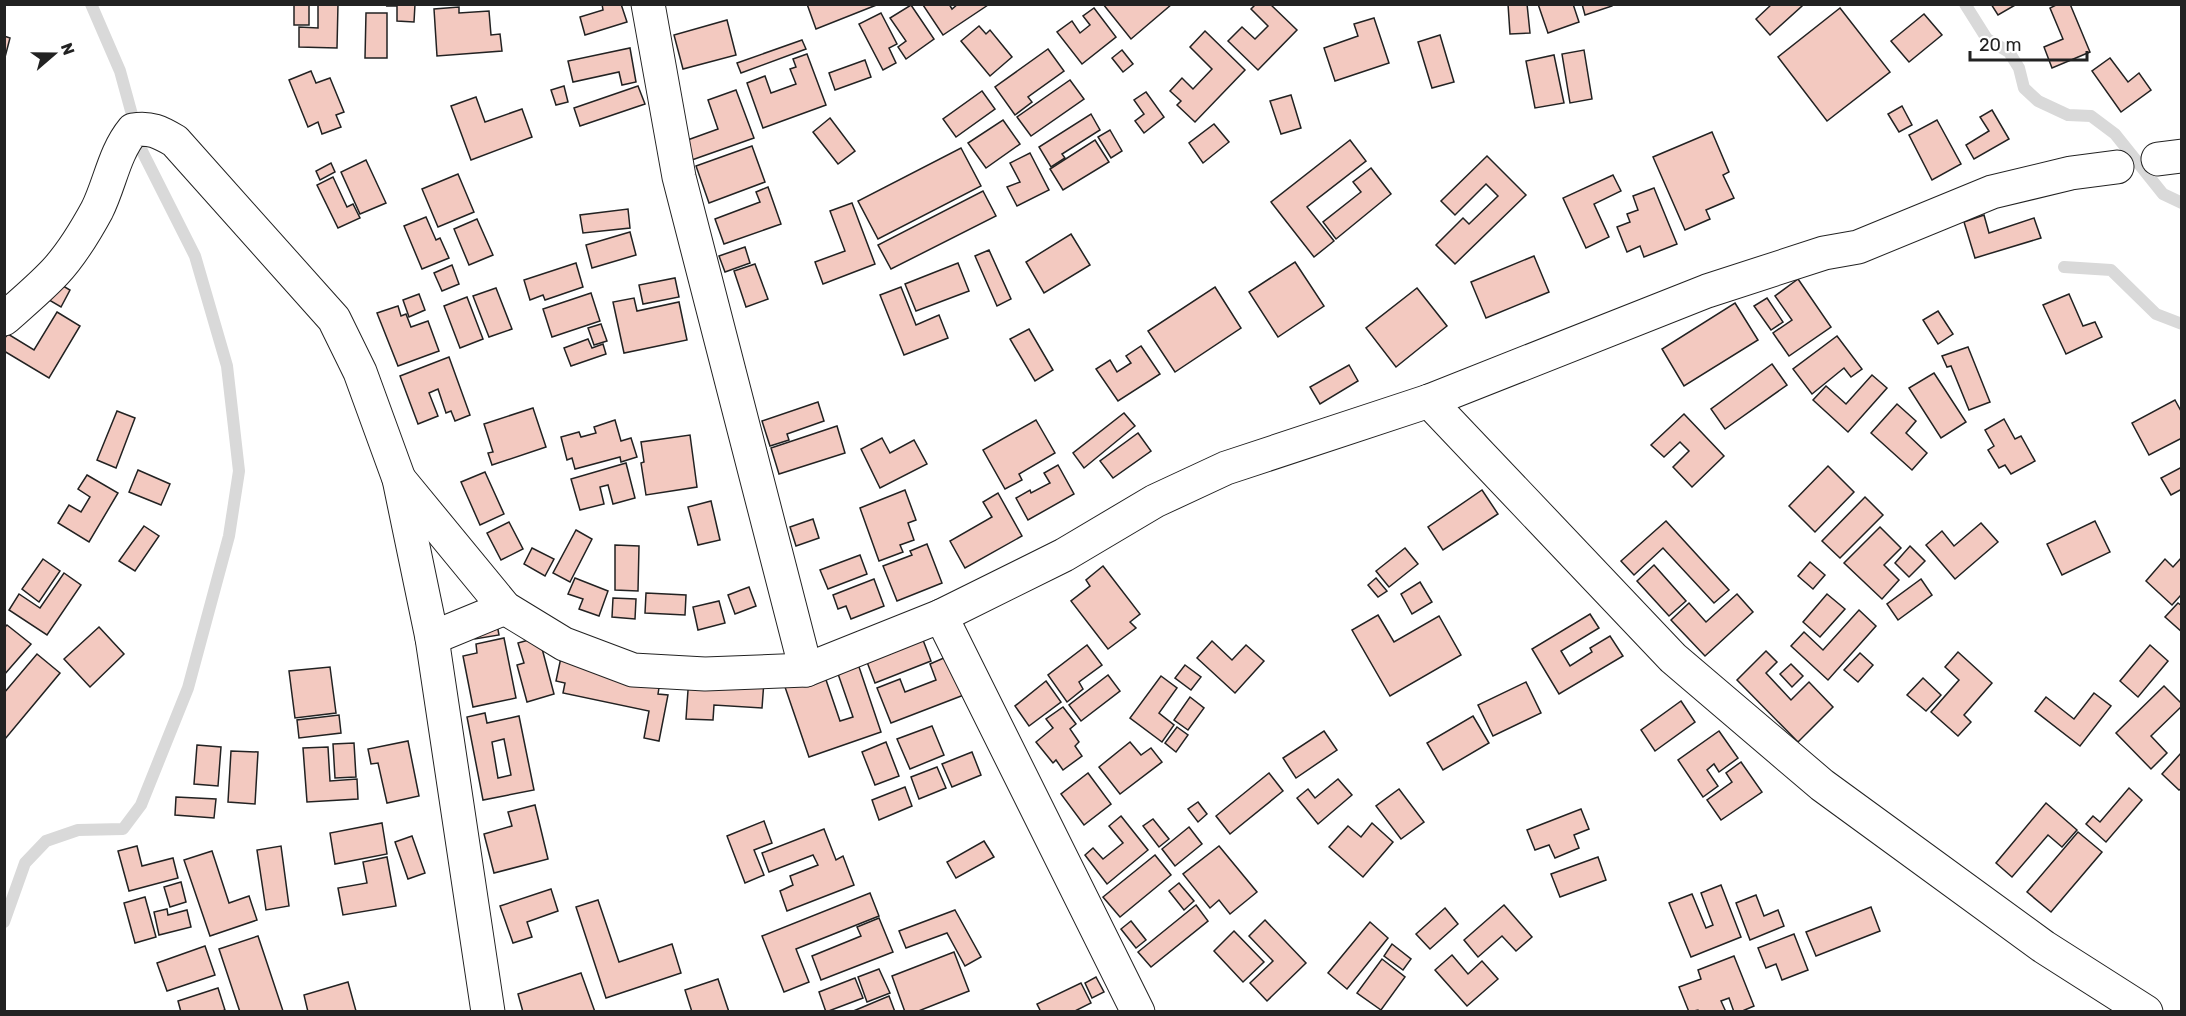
<svg xmlns="http://www.w3.org/2000/svg" width="2186" height="1016" font-family="Rubik,sans-serif">
<rect width="100%" height="100%" fill="#fff"/>
<g fill="none" stroke-linecap="round" stroke-linejoin="round">
<g stroke="#d9d9d9" stroke-width="12">
<path d="M1965,4L1987,39L2009,52L2019,68L2024,88L2038,101L2068,115L2091,116L2115,134L2163,194L2182,203"/>
<path d="M2064,267L2111,270L2156,314L2182,324"/>
<path d="M4,922L25,863L46,841L78,830L123,829L141,805L188,688L229,536L239,471L227,366L195,256L142,151L120,71L91,4"/>
</g>
</g>
<g fill="#f3c9c0" stroke="#222" stroke-width="1.5" fill-rule="evenodd">
<rect x="294" y="4" width="15" height="21"/>
<path d="M318,4H338L337,48L299,47V27L318,28Z"/>
<path d="M388,4H415L414,22L397,21V6H387Z"/>
<path d="M602,4H621L627,22L585,35L580,17L603,10Z"/>
<path d="M807,4H879L816,29Z"/>
<path d="M949,4L952,9L958,4L988,5L943,35L923,5Z"/>
<path d="M1103,4H1172L1131,39Z"/>
<path d="M1256,4H1270L1297,30L1258,70L1228,41L1242,27L1255,39L1268,26L1251,9Z"/>
<path d="M1508,4H1527L1530,33L1510,34Z"/>
<path d="M1538,4H1573L1579,22L1548,33Z"/>
<path d="M1582,4H1612V6L1585,15Z"/>
<path d="M1772,4H1801L1802,6L1770,35L1756,19Z"/>
<path d="M1991,4H2017L1998,15Z"/>
<path d="M2058,4H2070L2090,52L2052,68L2044,47L2063,39L2050,8Z"/>
<path d="M911,5L934,39L906,59L898,47L906,41L890,18Z"/>
<path d="M459,7V13L489,11L491,35L500,34L502,51L437,56L434,9Z"/>
<path d="M1094,8L1116,37L1082,64L1057,32L1072,21L1080,33L1090,25L1083,16Z"/>
<path d="M1840,8L1890,72L1827,121L1778,57Z"/>
<path d="M366,13H387V58H365Z"/>
<path d="M881,13L897,44L889,48L896,63L883,70L859,24Z"/>
<path d="M1924,14L1942,35L1909,62L1891,41Z"/>
<path d="M1374,18L1389,63L1335,81L1324,48L1358,36L1354,24Z"/>
<path d="M727,20L736,55L683,69L674,35Z"/>
<path d="M979,26L986,34L990,30L1012,57L990,76L961,41Z"/>
<path d="M1205,31L1245,70L1195,122L1177,105L1181,101L1170,91L1182,78L1193,89L1212,69L1190,47Z"/>
<path d="M1440,35L1454,82L1432,88L1418,42Z"/>
<path d="M4,36L10,38L4,61Z"/>
<path d="M802,40L806,49L741,73L737,63Z"/>
<path d="M630,48L636,82L622,85L619,72L573,82L568,61Z"/>
<path d="M1048,49L1064,71L1028,97L1032,102L1015,115L995,87Z"/>
<path d="M1122,50L1133,64L1123,72L1112,58Z"/>
<path d="M1584,50L1592,99L1570,103L1562,54Z"/>
<path d="M807,54L826,105L763,128L747,83L765,76L771,93L796,84L790,69L796,67L793,59Z"/>
<path d="M1554,55L1564,103L1535,108L1526,61Z"/>
<path d="M2110,58L2128,82L2139,73L2151,90L2121,112L2092,71Z"/>
<path d="M865,60L871,77L835,90L829,73Z"/>
<path d="M311,71L316,83L330,78L344,112L336,115L341,127L322,134L318,122L308,127L289,80Z"/>
<path d="M1070,80L1084,99L1031,136L1017,117Z"/>
<path d="M564,86L568,102L556,105L551,90Z"/>
<path d="M638,86L645,104L580,126L574,108Z"/>
<path d="M736,90L754,138L689,161L682,142L718,129L708,100Z"/>
<path d="M982,91L995,109L956,137L943,119Z"/>
<path d="M1146,92L1164,117L1144,133L1135,121L1144,114L1134,100Z"/>
<path d="M1291,95L1301,128L1281,134L1270,101Z"/>
<path d="M476,97L485,122L522,109L532,137L471,160L451,106Z"/>
<path d="M1902,106L1912,125L1899,132L1888,114Z"/>
<path d="M1992,110L2009,139L1974,159L1966,145L1989,131L1980,117Z"/>
<path d="M1091,114L1100,130L1062,154L1065,158L1051,167L1039,147Z"/>
<path d="M830,118L855,151L838,164L813,132Z"/>
<path d="M1003,120L1020,144L986,168L968,143Z"/>
<path d="M1937,120L1961,164L1932,180L1909,135Z"/>
<path d="M1214,124L1229,142L1203,163L1189,143Z"/>
<path d="M1110,130L1122,151L1111,158L1098,137Z"/>
<path d="M1712,132L1729,172L1723,175L1734,198L1706,210L1710,219L1685,230L1653,157Z"/>
<path d="M1095,140L1109,162L1063,190L1050,169Z"/>
<path d="M1350,140L1366,161L1307,207L1334,241L1314,257L1271,202Z"/>
<path d="M752,146L765,182L709,203L696,166Z"/>
<path d="M961,148L981,186L878,239L858,201Z"/>
<path d="M1030,153L1049,190L1017,206L1007,187L1020,182L1010,163Z"/>
<path d="M1487,156L1526,195L1455,264L1436,245L1463,218L1469,224L1498,196L1486,184L1455,215L1441,201Z"/>
<path d="M366,160L386,203L360,214L341,172Z"/>
<path d="M331,163L335,172L320,180L316,171Z"/>
<path d="M1371,168L1391,194L1336,239L1323,222L1361,192L1353,182Z"/>
<path d="M458,174L474,212L438,227L422,189Z"/>
<path d="M1613,175L1621,191L1594,204L1609,237L1586,248L1563,198Z"/>
<path d="M333,177L347,207L353,204L360,218L338,228L317,185Z"/>
<path d="M768,187L781,224L724,244L715,219L760,202L756,192Z"/>
<path d="M1654,188L1677,244L1644,257L1640,246L1627,252L1617,227L1630,222L1627,214L1638,210L1633,196Z"/>
<path d="M983,191L996,216L891,269L878,245Z"/>
<path d="M852,203L875,264L823,284L815,262L845,251L830,211Z"/>
<path d="M628,209L630,228L583,233L580,215Z"/>
<path d="M1984,215L1989,233L2034,218L2041,238L1975,258L1964,222Z"/>
<path d="M426,217L436,240L440,238L449,258L422,269L404,226Z"/>
<path d="M477,219L493,255L469,265L454,229Z"/>
<path d="M630,232L636,255L592,268L586,245Z"/>
<path d="M1071,234L1090,265L1044,293L1026,262Z"/>
<path d="M745,247L750,263L725,272L719,256Z"/>
<path d="M989,250L1011,299L997,306L975,256Z"/>
<path d="M1534,256L1549,292L1486,318L1471,282Z"/>
<path d="M1295,262L1324,306L1278,337L1249,292Z"/>
<path d="M576,263L583,287L545,300L543,295L530,300L524,280Z"/>
<path d="M958,263L969,291L916,311L905,284Z"/>
<path d="M755,264L768,299L746,307L734,271Z"/>
<path d="M452,265L459,284L442,291L434,273Z"/>
<path d="M675,278L679,297L643,304L639,285Z"/>
<path d="M1798,279L1831,327L1789,356L1773,333L1792,320L1775,296Z"/>
<path d="M53,280L70,290L61,307L44,297Z"/>
<path d="M901,287L916,325L939,315L948,338L904,355L880,295Z"/>
<path d="M1215,287L1241,328L1175,372L1148,331Z"/>
<path d="M496,288L512,329L489,337L473,296Z"/>
<path d="M1417,288L1447,326L1396,367L1366,328Z"/>
<path d="M591,293L600,321L552,337L543,309Z"/>
<path d="M419,294L425,310L409,317L403,300Z"/>
<path d="M2069,294L2083,326L2095,322L2102,337L2066,354L2043,305Z"/>
<path d="M467,297L483,339L460,348L444,306Z"/>
<path d="M634,298L637,311L679,302L687,340L624,353L613,302Z"/>
<path d="M1767,298L1783,322L1771,330L1754,306Z"/>
<path d="M1735,303L1758,340L1684,386L1662,349Z"/>
<path d="M398,306L401,316L406,314L411,327L428,321L439,351L398,366L377,313Z"/>
<path d="M1938,311L1953,334L1938,344L1923,320Z"/>
<path d="M57,312L80,326L49,378L4,351V339L8,334L34,350Z"/>
<path d="M601,324L607,341L594,345L588,328Z"/>
<path d="M1029,329L1053,370L1035,381L1010,339Z"/>
<path d="M1837,336L1862,369L1851,377L1844,368L1812,394L1793,369Z"/>
<path d="M588,339L592,348L603,344L606,354L571,366L564,348Z"/>
<path d="M1141,346L1160,374L1118,401L1096,369L1110,360L1117,372L1131,363L1126,356Z"/>
<path d="M1968,347L1990,402L1969,410L1951,366L1947,367L1942,356Z"/>
<path d="M449,357L470,415L455,421L451,411L446,413L438,389L429,393L438,416L418,424L400,376Z"/>
<path d="M1772,364L1787,385L1725,429L1711,409Z"/>
<path d="M1349,365L1358,381L1320,404L1310,387Z"/>
<path d="M1934,373L1966,422L1941,438L1909,388Z"/>
<path d="M1872,375L1887,388L1848,432L1813,400L1826,386L1846,404Z"/>
<path d="M2175,400L2182,413V438L2149,455L2132,423Z"/>
<path d="M818,402L824,421L787,434L789,440L770,446L762,421Z"/>
<path d="M1897,404L1916,421L1906,433L1927,453L1912,470L1871,433Z"/>
<path d="M533,408L546,447L492,465L488,453L493,452L484,424Z"/>
<path d="M117,411L135,418L116,468L97,460Z"/>
<path d="M1124,413L1135,426L1084,468L1073,453Z"/>
<path d="M1684,414L1724,456L1692,487L1673,467L1689,451L1680,442L1664,457L1651,445Z"/>
<path d="M2004,419L2015,439L2021,436L2035,461L2011,474L2005,465L1999,468L1988,450L1994,446L1985,430Z"/>
<path d="M615,420L621,441L631,438L637,457L621,462L620,457L575,469L572,458L567,460L561,437L579,432L581,437L596,433L594,427Z"/>
<path d="M1036,420L1055,453L1019,474L1022,480L1005,489L983,450Z"/>
<path d="M837,426L845,453L779,474L771,448Z"/>
<path d="M1138,433L1151,451L1113,478L1100,461Z"/>
<path d="M690,435L697,487L646,495L641,463L644,462L641,442Z"/>
<path d="M882,438L890,453L914,440L927,464L880,488L861,449Z"/>
<path d="M626,463L635,498L613,504L608,485L600,487L604,504L580,510L571,479Z"/>
<path d="M1058,465L1074,494L1028,520L1016,498L1030,490L1031,493L1050,483L1044,473Z"/>
<path d="M1828,466L1854,492L1815,532L1789,506Z"/>
<path d="M2182,467V489L2171,495L2161,478Z"/>
<path d="M138,470L170,484L161,505L129,492Z"/>
<path d="M485,472L504,514L480,525L461,482Z"/>
<path d="M87,475L118,493L89,542L58,523L69,505L81,512L90,497L78,489Z"/>
<path d="M905,490L916,520L908,523L914,540L900,545L903,552L879,561L860,508Z"/>
<path d="M1482,490L1498,514L1443,550L1428,527Z"/>
<path d="M998,493L1022,536L965,568L950,541L992,517L983,502Z"/>
<path d="M1865,497L1883,515L1840,558L1822,541Z"/>
<path d="M711,501L720,540L698,545L688,507Z"/>
<path d="M813,519L819,538L796,546L790,527Z"/>
<path d="M1666,521L1729,590L1714,603L1663,548L1634,575L1621,561Z"/>
<path d="M2095,521L2110,552L2062,575L2047,544Z"/>
<path d="M509,522L523,549L501,560L487,533Z"/>
<path d="M1981,523L1998,542L1955,579L1926,545L1942,531L1954,546Z"/>
<path d="M144,526L159,536L135,571L119,561Z"/>
<path d="M1880,527L1901,548L1884,565L1899,580L1882,599L1844,563Z"/>
<path d="M576,530L592,539L570,582L553,573Z"/>
<path d="M927,544L942,583L897,601L883,566L912,555L910,551Z"/>
<path d="M615,545L639,546L638,591L615,590Z"/>
<path d="M1910,546L1925,561L1909,577L1895,563Z"/>
<path d="M532,548L554,559L545,576L524,564Z"/>
<path d="M1405,548L1418,564L1389,587L1376,571Z"/>
<path d="M860,555L867,574L828,589L820,570Z"/>
<path d="M2182,557V598L2180,596L2172,605L2146,581L2165,559L2173,567Z"/>
<path d="M43,559L60,571L39,602L22,589Z"/>
<path d="M1810,562L1825,575L1813,589L1798,576Z"/>
<path d="M1654,565L1686,601L1669,616L1637,581Z"/>
<path d="M1103,566L1140,614L1130,622L1136,628L1108,649L1071,601L1090,586L1086,580Z"/>
<path d="M64,573L81,585L47,635L9,610L19,594L40,608Z"/>
<path d="M575,578L608,591L599,616L579,609L583,599L568,594Z"/>
<path d="M1376,578L1387,591L1378,597L1368,585Z"/>
<path d="M874,579L884,606L851,619L846,606L838,609L833,595Z"/>
<path d="M1921,579L1932,595L1898,620L1887,604Z"/>
<path d="M1420,582L1432,602L1412,614L1401,594Z"/>
<path d="M749,587L756,606L735,614L728,595Z"/>
<path d="M646,593L686,595L685,615L645,613Z"/>
<path d="M1737,594L1753,612L1705,656L1671,620L1689,603L1706,622Z"/>
<path d="M1827,594L1845,609L1820,637L1803,622Z"/>
<path d="M613,598L636,599L635,619L612,617Z"/>
<path d="M719,601L725,623L698,630L693,607Z"/>
<path d="M2178,603L2182,606V632L2165,617Z"/>
<path d="M1859,610L1876,626L1828,680L1791,646L1804,632L1823,650Z"/>
<path d="M1590,614L1599,628L1561,651L1570,666L1592,652L1590,648L1610,636L1623,656L1559,694L1532,649Z"/>
<path d="M1378,615L1394,642L1439,616L1461,655L1390,696L1352,630Z"/>
<path d="M496,619L499,635L475,639L472,623Z"/>
<path d="M7,625L31,644L4,675V628Z"/>
<path d="M99,627L124,654L90,687L64,659Z"/>
<path d="M539,637L554,694L527,702L517,665L524,663L518,643Z"/>
<path d="M504,638L516,698L473,707L463,656L477,653L476,644Z"/>
<path d="M923,640L931,661L875,683L867,662Z"/>
<path d="M1212,641L1232,660L1246,645L1264,661L1235,693L1197,658Z"/>
<path d="M1087,645L1102,665L1079,682L1083,689L1067,702L1048,675Z"/>
<path d="M2150,645L2168,661L2138,697L2120,681Z"/>
<path d="M563,648L662,669L658,694L668,695L659,741L644,738L649,711L563,693L565,683L556,681Z"/>
<path d="M1766,651L1777,662L1766,673L1791,700L1809,682L1833,707L1798,742L1737,680Z"/>
<path d="M1958,652L1992,683L1964,715L1971,722L1958,736L1931,712L1959,680L1945,667Z"/>
<path d="M1860,653L1873,665L1858,682L1844,670Z"/>
<path d="M37,654L60,673L5,739L4,693Z"/>
<path d="M953,654L969,693L891,723L877,688L900,679L905,692L936,680L930,664Z"/>
<path d="M858,664L881,732L809,757L785,687L824,674L840,721L853,717L837,671Z"/>
<path d="M1791,664L1803,676L1792,687L1780,674Z"/>
<path d="M1185,665L1201,677L1191,690L1175,678Z"/>
<path d="M330,667L336,713L295,718L289,671Z"/>
<path d="M1108,675L1120,691L1081,721L1069,705Z"/>
<path d="M689,676L764,681L762,708L714,705L713,720L686,719Z"/>
<path d="M1161,676L1177,688L1159,713L1174,725L1162,742L1130,718Z"/>
<path d="M1923,678L1941,695L1926,711L1907,695Z"/>
<path d="M1046,681L1061,702L1029,726L1015,706Z"/>
<path d="M1526,682L1541,713L1493,736L1478,705Z"/>
<path d="M2164,686L2182,704V706L2151,736L2167,753L2151,769L2116,733Z"/>
<path d="M2094,693L2111,706L2080,746L2035,711L2046,697L2074,719Z"/>
<path d="M1190,697L1204,708L1188,730L1174,720Z"/>
<path d="M1681,701L1695,722L1655,751L1641,730Z"/>
<path d="M1063,707L1076,724L1070,729L1079,742L1075,746L1082,756L1063,770L1056,760L1053,763L1036,742L1053,728L1046,719Z"/>
<path d="M485,713L487,723L519,716L534,790L483,800L467,717ZM504,739L511,775L498,778L492,742Z"/>
<path d="M339,715L341,733L299,738L297,720Z"/>
<path d="M1473,716L1489,743L1443,770L1427,743Z"/>
<path d="M932,726L944,755L910,769L897,739Z"/>
<path d="M1177,727L1188,735L1176,752L1165,743Z"/>
<path d="M1324,731L1337,750L1296,778L1283,758Z"/>
<path d="M1719,731L1738,758L1719,772L1714,764L1707,770L1718,786L1703,797L1678,760Z"/>
<path d="M408,741L419,796L387,803L378,763L371,764L368,749Z"/>
<path d="M886,742L899,776L875,785L862,752Z"/>
<path d="M1130,742L1141,755L1151,748L1162,762L1120,794L1099,767Z"/>
<path d="M354,743L356,777L335,778L333,744Z"/>
<path d="M197,745L221,747L218,786L194,784Z"/>
<path d="M328,747L330,781L357,779L358,799L307,802L303,748Z"/>
<path d="M231,751L258,752L255,804L228,802Z"/>
<path d="M972,752L981,775L952,787L942,764Z"/>
<path d="M2182,752V788L2179,790L2162,774Z"/>
<path d="M1741,762L1762,792L1721,820L1707,800L1732,782L1726,773Z"/>
<path d="M937,767L946,788L919,799L911,777Z"/>
<path d="M1088,773L1111,804L1084,825L1061,794Z"/>
<path d="M1269,773L1283,791L1230,834L1216,816Z"/>
<path d="M1338,779L1352,795L1318,824L1297,798L1308,789L1315,798Z"/>
<path d="M905,787L912,806L879,820L872,800Z"/>
<path d="M2129,788L2142,800L2106,842L2086,824L2093,816L2100,822Z"/>
<path d="M1399,789L1424,822L1401,839L1376,806Z"/>
<path d="M176,797L216,799L214,818L175,815Z"/>
<path d="M1198,802L1207,814L1198,822L1188,809Z"/>
<path d="M2046,803L2077,830L2062,847L2048,835L2012,877L1996,863Z"/>
<path d="M535,805L548,859L494,873L484,834L512,826L508,812Z"/>
<path d="M1581,809L1589,829L1574,835L1579,848L1555,858L1549,845L1535,850L1527,830Z"/>
<path d="M1121,816L1148,850L1107,884L1085,855L1093,848L1103,859L1123,843L1109,826Z"/>
<path d="M1153,819L1169,839L1159,847L1143,826Z"/>
<path d="M764,821L772,843L754,850L764,875L745,883L727,836Z"/>
<path d="M382,823L387,854L335,864L330,833Z"/>
<path d="M1372,823L1393,842L1363,877L1329,847L1348,826L1361,837Z"/>
<path d="M1189,827L1202,844L1175,866L1162,849Z"/>
<path d="M824,829L836,860L843,856L854,885L787,911L780,891L793,885L790,876L818,865L813,855L769,872L762,853Z"/>
<path d="M2078,832L2102,852L2051,912L2027,892Z"/>
<path d="M412,836L425,873L408,879L395,842Z"/>
<path d="M984,841L994,857L956,878L947,862Z"/>
<path d="M137,846L142,866L173,858L178,878L129,891L118,851Z"/>
<path d="M281,846L289,906L266,910L257,850Z"/>
<path d="M1219,846L1257,892L1230,914L1219,900L1210,908L1183,874Z"/>
<path d="M212,851L229,903L249,896L257,920L210,936L184,860Z"/>
<path d="M1155,855L1171,875L1120,917L1103,897Z"/>
<path d="M387,857L396,906L343,915L338,888L367,883L363,862Z"/>
<path d="M1598,857L1606,880L1560,897L1551,874Z"/>
<path d="M181,882L186,902L170,907L164,887Z"/>
<path d="M1179,883L1194,901L1184,910L1169,891Z"/>
<path d="M1721,885L1741,937L1691,957L1669,903L1692,894L1706,928L1713,925L1701,893Z"/>
<path d="M551,889L558,911L527,922L532,937L513,943L500,906Z"/>
<path d="M870,893L879,916L796,949L809,982L784,992L762,936Z"/>
<path d="M1756,895L1764,916L1778,910L1784,926L1750,940L1736,903Z"/>
<path d="M145,897L156,937L135,943L124,903Z"/>
<path d="M598,900L619,962L672,944L681,973L606,998L576,907Z"/>
<path d="M1196,905L1208,921L1151,967L1138,952Z"/>
<path d="M1504,905L1532,937L1516,951L1502,936L1478,957L1464,940Z"/>
<path d="M1871,907L1880,931L1816,956L1806,932Z"/>
<path d="M1445,908L1458,924L1430,949L1416,934Z"/>
<path d="M167,909L168,915L187,910L191,927L159,935L154,912Z"/>
<path d="M955,910L981,957L965,966L947,933L906,948L899,931Z"/>
<path d="M879,918L893,952L821,980L812,956L861,936L857,927Z"/>
<path d="M1265,920L1306,963L1267,1001L1250,983L1273,961L1249,936Z"/>
<path d="M1131,921L1146,940L1136,948L1121,929Z"/>
<path d="M1370,922L1388,938L1347,989L1328,973Z"/>
<path d="M1234,931L1264,962L1243,982L1214,951Z"/>
<path d="M1794,934L1808,970L1782,980L1776,964L1766,968L1758,948Z"/>
<path d="M258,936L283,1011L281,1012H240L219,949Z"/>
<path d="M1392,944L1411,959L1403,970L1384,956Z"/>
<path d="M205,946L215,975L167,991L157,963Z"/>
<path d="M954,952L969,991L916,1012H905L892,976Z"/>
<path d="M1452,955L1468,974L1482,961L1498,979L1467,1006L1435,970Z"/>
<path d="M1734,956L1754,1006L1740,1012H1734L1729,998L1721,1001L1726,1012H1699L1698,1010L1689,1012L1679,987L1701,979L1698,970Z"/>
<path d="M1382,959L1405,977L1381,1010L1357,993Z"/>
<path d="M879,969L890,993L867,1002L858,977Z"/>
<path d="M581,973L595,1012H523L518,994Z"/>
<path d="M1096,977L1104,992L1092,998L1085,983Z"/>
<path d="M855,978L863,998L826,1012L819,992Z"/>
<path d="M718,979L729,1012H692L685,990Z"/>
<path d="M348,982L356,1011L308,1012L304,995Z"/>
<path d="M1081,983L1091,1003L1073,1012H1041L1037,1004Z"/>
<path d="M218,988L225,1010L219,1012H181L178,1001Z"/>
<path d="M889,996L895,1012H851Z"/>
</g>
<g fill="none" stroke-linecap="round" stroke-linejoin="round">
<g stroke="#222" stroke-width="35">
<g id="minor">
<path d="M648,4L679,177L806,670"/>
<path d="M2158,159L2182,156"/>
<path d="M4,319C21,304 40,288 55,272C72,254 85,232 97,210C110,184 114,153 133,130C150,127 160,132 175,141L334,319L360,372L399,479L432,638L488,1012"/>
<path d="M1429,401L1673,658L1822,785L2044,947L2146,1012"/>
<path d="M399,479L505,608L564,644L633,670L705,674L806,670L941,616L1064,555L1155,501L1226,468L1429,401L1707,291L1824,253L1858,247L1992,192L2071,173L2117,167"/>
<path d="M941,616L1138,1012"/>
<path d="M432,638L505,608"/>
</g>
</g>
<use href="#minor" stroke="#fff" stroke-width="33"/>
</g>
<rect width="2186" height="1016" fill="none" stroke="#222222" stroke-width="12"/>
<g transform="translate(54 54) rotate(70)" stroke="#ffffff" stroke-width="4.5" paint-order="stroke">
<path d="M0-4.5L10 22L0 15L-10 22Z" fill="#222222"/>
<text y="-9" font-size="16" font-weight="bold" text-anchor="middle" fill="#222222">N</text>
</g>
<path d="M1970 51v9h117v-9" fill="none" stroke="#222222" stroke-width="3"/>
<text x="1979" y="51" font-size="18" fill="#222222" stroke="#ffffff" stroke-width="4.5" paint-order="stroke">20 m</text>
</svg>
